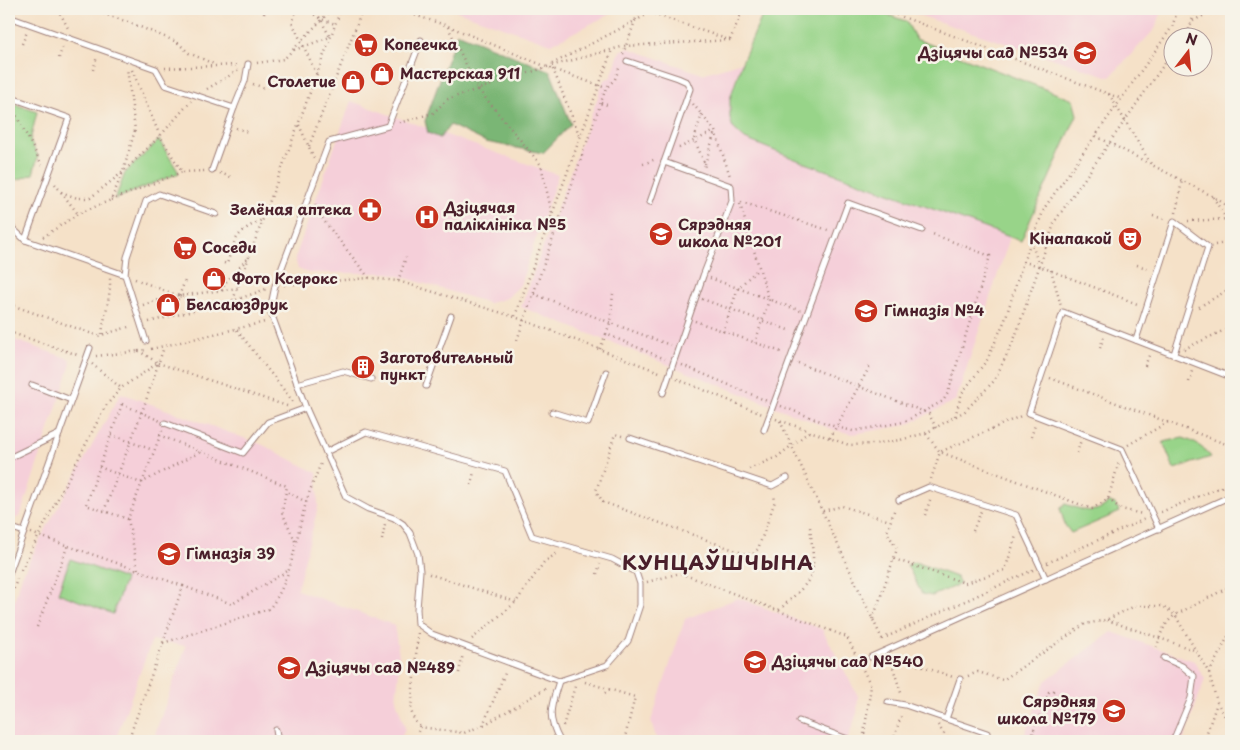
<svg xmlns="http://www.w3.org/2000/svg" width="1240" height="750" font-family="'Playpen Sans',sans-serif">
<rect width="100%" height="100%" fill="#f7f3e8"/>
<filter id="ink" filterUnits="userSpaceOnUse"><feTurbulence type="fractalNoise" baseFrequency=".02" numOctaves="2"/><feDisplacementMap in="SourceGraphic" scale="10" xChannelSelector="R" yChannelSelector="G"/><feConvolveMatrix kernelMatrix="1 2 1 2 8 2 1 2 1" color-interpolation-filters="sRGB"/></filter>
<filter id="wash" filterUnits="userSpaceOnUse"><feTurbulence type="fractalNoise" baseFrequency=".0096" numOctaves="4" result="noise"/><feDisplacementMap in="SourceGraphic" scale="20" xChannelSelector="R" yChannelSelector="G"/><feGaussianBlur stdDeviation="1.12" result="paint"/><feColorMatrix in="noise" values="0 0 0 0 0 0 0 0 0 0 0 0 0 0 0 0 0 1.4 0 .05"/><feComposite in="paint" operator="in"/></filter>
<g filter="url(#wash)">
<rect width="100%" height="100%" fill="#f5e1c8"/>
<g fill="#f5cfd9">
<path d="M451,9H620L551,44Z"/>
<path d="M910,9H1163L1155,29L1110,77L909,12Z"/>
<path d="M628,48L702,74L742,62L735,80L745,139L800,161L1010,237L956,400L907,425L853,434L834,430L521,307L604,80L611,77L620,51Z"/>
<path d="M351,101L558,175L520,285L507,298L489,303L389,273H308L298,269L295,258Z"/>
<path d="M9,338L70,359L71,364L20,516L11,521L9,520Z"/>
<path d="M121,393L263,445L317,473L318,507L297,590L394,625L400,661L396,700L405,728L400,741H176L155,734L186,646L152,640L115,741H9V617L23,573L42,536Z"/>
<path d="M738,598L822,629L858,696L857,713L847,741H657L651,721L685,619Z"/>
<path d="M1112,632L1194,661L1205,679L1183,741H1022L1045,681Z"/>
</g>
<g fill="#98d489" stroke="#717a5a">
<path d="M765,9H870L906,21L916,39L1073,100L1077,115L1021,241L800,161L745,139L733,128L730,119V99L742,62Z"/>
<path d="M9,102L37,112L30,141L38,156L33,174L17,180L9,177Z"/>
<path d="M159,140L179,173L115,199L125,173Z"/>
<path d="M1183,438C1195,442 1203,447 1211,457L1174,469L1163,442Z"/>
<path d="M1110,502L1115,504L1120,512L1071,533L1065,525L1060,508L1065,504C1084,510 1093,516 1110,502Z"/>
<path d="M70,559L125,579L113,614L58,593Z"/>
<path d="M915,562L956,577L960,584L932,596L922,594L907,565Z"/>
</g>
<path fill="#7ab675" stroke="#626a50" d="M457,33L550,71L571,124L543,153L486,142L450,125L440,138L428,133L425,121Z"/>
</g>
<g filter="url(#ink)">
<g fill="none" stroke-linecap="round" stroke-linejoin="round">
<g stroke="#a0807a" stroke-width="7">
<g id="service">
<path d="M9,12L10,9"/>
<path d="M9,17L156,69L165,85L234,108L212,170"/>
<path d="M627,61L678,78L687,82L690,89L664,162L731,186L732,201L703,276L663,393"/>
<path d="M9,97L69,118L25,240"/>
<path d="M234,108L245,81L248,64"/>
<path d="M650,202L664,162"/>
<path d="M9,225L25,240L125,275L146,341"/>
<path d="M125,275L127,257L146,201L159,194L216,214"/>
<path d="M1136,340L1174,221L1208,247L1174,354"/>
<path d="M297,384L343,371L371,379"/>
<path d="M32,385L71,400"/>
<path d="M426,386L451,316"/>
<path d="M306,408L346,497L368,509L394,518L403,524L410,533L418,554L420,571L417,609L418,624L432,634L559,681"/>
<path d="M552,412L588,423L606,372"/>
<path d="M165,423L243,453L268,422L306,408L270,310L275,286L329,142L388,126L421,40"/>
<path d="M764,430L848,203L922,230"/>
<path d="M630,438L772,486L787,478"/>
<path d="M326,452L366,432L505,471L532,536L612,559L636,572L640,584V605L628,641L607,665L559,681C551,707 546,715 560,741"/>
<path d="M9,458L59,434"/>
<path d="M899,500L929,487L1016,515L1046,579"/>
<path d="M9,527L24,532"/>
<path d="M1159,529L1122,449L1029,413L1063,312L1231,377"/>
<path d="M9,574L90,348"/>
<path d="M871,657L1231,496"/>
<path d="M1164,658L1182,666L1194,676L1191,698L1173,741"/>
<path d="M888,702L905,705L987,733"/>
<path d="M946,719L960,679"/>
<path d="M799,721L853,741"/>
<path d="M276,730L278,741"/>
<path d="M1030,741L1032,736"/>
</g>
</g>
<g stroke="#a0807a" stroke-width="2.5" stroke-dasharray="1 4" stroke-linecap="butt">
<path d="M58,9L69,30"/>
<path d="M89,9L128,22L177,42L189,53L216,65"/>
<path d="M297,9L292,22L317,75"/>
<path d="M306,9L321,19L335,24"/>
<path d="M396,9L448,26L547,67L606,88"/>
<path d="M640,9L729,40"/>
<path d="M877,9L900,16"/>
<path d="M903,9L900,16L1122,99"/>
<path d="M264,14L265,9"/>
<path d="M1193,21L1216,9"/>
<path d="M448,27L478,89L541,165L552,214"/>
<path d="M1184,38L1188,32L1196,9"/>
<path d="M730,40L743,9"/>
<path d="M22,44L27,32"/>
<path d="M294,50L330,37L315,9"/>
<path d="M623,54L635,21L657,9"/>
<path d="M59,58L63,45"/>
<path d="M257,63L284,59L332,9"/>
<path d="M552,64L635,21L640,9"/>
<path d="M165,68L239,65"/>
<path d="M553,69L580,137"/>
<path d="M93,70L97,57"/>
<path d="M132,70L160,136L182,172L205,171"/>
<path d="M253,84L265,88"/>
<path d="M207,89L239,70"/>
<path d="M1109,94L1151,164"/>
<path d="M601,103L610,106"/>
<path d="M693,104L715,131L730,176"/>
<path d="M12,107L42,165"/>
<path d="M702,114L694,139L705,164L704,169"/>
<path d="M399,123L433,113L448,99L547,67L625,46L730,40"/>
<path d="M299,125L314,158"/>
<path d="M236,128L248,132"/>
<path d="M1096,136L1212,196L1231,208"/>
<path d="M309,146L363,9"/>
<path d="M679,148L715,131"/>
<path d="M643,164L656,159"/>
<path d="M705,164L715,132"/>
<path d="M220,173L231,177"/>
<path d="M55,184L78,214"/>
<path d="M61,192L77,198H90L123,172L160,136L191,101"/>
<path d="M1213,197L1227,220L1231,240"/>
<path d="M111,200L182,172"/>
<path d="M741,202L828,230"/>
<path d="M740,204L769,300L755,343"/>
<path d="M315,205L324,221L369,278"/>
<path d="M1176,213L1182,180"/>
<path d="M1153,216L1165,219"/>
<path d="M1188,221L1231,219"/>
<path d="M43,237L78,214L111,200L123,172L135,130L127,68"/>
<path d="M1031,241L1039,266L1140,305"/>
<path d="M1215,245L1231,242"/>
<path d="M12,250L15,242"/>
<path d="M1023,262L1038,265"/>
<path d="M224,263L227,264C235,237 237,231 264,219"/>
<path d="M1137,265L1150,269"/>
<path d="M1051,270L1061,306"/>
<path d="M710,278L801,311"/>
<path d="M135,279L179,296L172,316"/>
<path d="M218,281L225,283"/>
<path d="M398,281L406,257"/>
<path d="M284,285L369,278L398,281L515,317L662,373"/>
<path d="M222,291L225,283L250,256"/>
<path d="M534,294L670,345"/>
<path d="M179,296L186,278"/>
<path d="M702,299L791,331"/>
<path d="M233,300L341,9"/>
<path d="M9,304L98,336L132,326"/>
<path d="M143,305L174,295"/>
<path d="M209,307L179,296L238,288"/>
<path d="M1199,307L1231,288"/>
<path d="M515,316L612,50"/>
<path d="M695,321L784,353"/>
<path d="M149,322L233,301L266,289"/>
<path d="M237,330L294,403"/>
<path d="M9,332L78,355"/>
<path d="M723,332L738,288L758,269"/>
<path d="M102,334C104,316 111,297 110,278"/>
<path d="M606,334L610,323L613,294"/>
<path d="M517,340L606,88L615,79L620,66"/>
<path d="M1100,348L1104,336"/>
<path d="M151,349L265,322"/>
<path d="M600,349L606,334L665,359"/>
<path d="M1184,349L1231,327"/>
<path d="M96,356L139,351"/>
<path d="M158,363L287,406"/>
<path d="M798,363L925,412L929,414L936,428"/>
<path d="M92,364L121,388"/>
<path d="M682,365L767,401"/>
<path d="M1145,366L1150,353"/>
<path d="M1050,378L1231,446"/>
<path d="M677,379L762,414"/>
<path d="M1189,382L1192,371"/>
<path d="M122,404L165,423L128,519L86,505Z"/>
<path d="M781,406L836,427L853,431L904,422L943,401L948,393L990,256L930,233"/>
<path d="M955,416L962,393L987,360L1005,320L1023,262L1045,207L1172,27L1178,9"/>
<path d="M776,419L849,445L873,444L900,440L926,433L965,411L994,381L1014,340L1055,221L1172,53"/>
<path d="M780,421L882,639"/>
<path d="M926,434L940,452L1092,509L1108,499L1119,462"/>
<path d="M111,435L153,450"/>
<path d="M159,435L287,486L282,512L295,541"/>
<path d="M622,436L615,434L596,491L603,502L745,554H753L758,549L775,501L774,495"/>
<path d="M1031,437L1035,425"/>
<path d="M830,438L870,366"/>
<path d="M1128,445L1168,422"/>
<path d="M1077,453L1081,440"/>
<path d="M99,467L141,483L200,452"/>
<path d="M749,469L777,457L810,431"/>
<path d="M931,479L940,452L1021,416"/>
<path d="M471,485L474,472"/>
<path d="M288,492L306,502"/>
<path d="M1108,499L1121,509L1142,514"/>
<path d="M104,511L142,412L164,347"/>
<path d="M823,511L842,506L890,521"/>
<path d="M1161,512L1231,483"/>
<path d="M925,515L931,497"/>
<path d="M128,519L138,570"/>
<path d="M973,531L981,511"/>
<path d="M31,533L183,586L128,741"/>
<path d="M382,540L385,524"/>
<path d="M894,559L965,583L1005,570L1016,536"/>
<path d="M1047,563L1145,519"/>
<path d="M21,570L105,407L121,388L158,363L139,351L146,350"/>
<path d="M429,574L516,602"/>
<path d="M597,574L600,564"/>
<path d="M647,582L680,573L847,637L871,686L863,741"/>
<path d="M183,586L232,604L289,570"/>
<path d="M1231,586L1175,615L1209,673L1217,702L1231,728"/>
<path d="M9,603L17,579"/>
<path d="M779,610C817,575 816,579 810,527"/>
<path d="M873,619L897,549L887,532L895,508"/>
<path d="M1107,620L1194,650"/>
<path d="M37,627L68,545"/>
<path d="M418,633L411,710L414,720L420,727"/>
<path d="M472,639L516,602L544,562L559,552"/>
<path d="M882,639L1033,570"/>
<path d="M163,643L269,609C293,579 295,538 306,503C310,489 316,476 321,463"/>
<path d="M894,657L953,677"/>
<path d="M890,658L902,696"/>
<path d="M459,673L463,654"/>
<path d="M1209,673L1231,631"/>
<path d="M968,676L978,672L1003,680L1085,624L1106,620L1135,606H1163L1175,615C1164,624 1160,634 1157,647"/>
<path d="M585,682L635,697L624,741"/>
<path d="M605,693L610,689"/>
<path d="M484,725L548,687"/>
<path d="M938,725L949,741"/>
<path d="M563,726L576,683"/>
<path d="M1034,730L1049,692L1057,690"/>
<path d="M414,741L420,727L464,733L483,725L506,671"/>
<path d="M893,741L902,713"/>
<path d="M1204,741L1217,703"/>
</g>
<use href="#service" stroke="#fff" stroke-width="5"/>
</g>
</g>
<defs>
<g id="supermarket-disc" transform="scale(1.25)"><circle r="9.5" fill="#c8321e" stroke="#f7f3e8"/><path d="M-6-5.5h2.5l.6 2H6L4.5 2H-2.5L-4.4-4H-6ZM-1.5 3.2a1.3 1.3 0 1 0 .1 0ZM3 3.2a1.3 1.3 0 1 0 .1 0Z" fill="#fff"/></g>
<g id="school-disc" transform="scale(1.25)"><circle r="9.5" fill="#c8321e" stroke="#f7f3e8"/><path d="M0-5L7-2L0 1L-7-2ZM-4 1L0 2.5L4 1V4Q0 6-4 4Z" fill="#fff"/></g>
<g id="shop-disc" transform="scale(1.25)"><circle r="9.5" fill="#c8321e" stroke="#f7f3e8"/><path d="M-5-2.5h2.3a2.7 3.5 0 0 1 5.4 0H5L5.5 6h-11ZM-1.5-2.5h3a1.5 2.3 0 0 0-3 0Z" fill="#fff"/></g>
<g id="pharmacy-disc" transform="scale(1.25)"><circle r="9.5" fill="#c8321e" stroke="#f7f3e8"/><path d="M-2-6h4v4h4v4h-4v4h-4v-4h-4v-4h4Z" fill="#fff"/></g>
<g id="hospital-disc" transform="scale(1.25)"><circle r="9.5" fill="#c8321e" stroke="#f7f3e8"/><path d="M-5-5h3v3.5h4V-5h3V5h-3V1.5h-4V5h-3Z" fill="#fff"/></g>
<g id="theatre-disc" transform="scale(1.25)"><circle r="9.5" fill="#c8321e" stroke="#f7f3e8"/><path d="M-5-5.5Q0-4 5-5.5V0Q5 5 0 6Q-5 5-5 0ZM-3.3-2.5H-1v1.5H-3.3ZM1-2.5H3.3v1.5H1ZM-2.8 1Q0 5.5 2.8 1Z" fill="#fff"/></g>
<g id="building-disc" transform="scale(1.25)"><circle r="9.5" fill="#c8321e" stroke="#f7f3e8"/><path d="M-4-6H4V6H1V3H-1V6H-4ZM-2.5-4.3h1.7v1.8h-1.7ZM.8-4.3h1.7v1.8H.8ZM-2.5-1h1.7V.8h-1.7ZM.8-1h1.7V.8H.8Z" fill="#fff"/></g>
</defs>
<g fill-rule="evenodd">
<use href="#supermarket-disc" x="366" y="45"/>
<use href="#school-disc" x="1085" y="53"/>
<use href="#shop-disc" x="382" y="74"/>
<use href="#shop-disc" x="353" y="82"/>
<use href="#pharmacy-disc" x="370" y="210"/>
<use href="#hospital-disc" x="427" y="217"/>
<use href="#school-disc" x="661" y="234"/>
<use href="#theatre-disc" x="1130" y="239"/>
<use href="#supermarket-disc" x="185" y="248"/>
<use href="#shop-disc" x="214" y="279"/>
<use href="#shop-disc" x="168" y="305"/>
<use href="#school-disc" x="866" y="311"/>
<use href="#building-disc" x="363" y="367"/>
<use href="#school-disc" x="169" y="554"/>
<use href="#school-disc" x="755" y="662"/>
<use href="#school-disc" x="289" y="668"/>
<use href="#school-disc" x="1114" y="711"/>
</g>
<g text-anchor="middle" stroke-width="5" stroke-linejoin="round" paint-order="stroke">
<g font-size="15" font-weight="bold" fill="#4a1f2b" stroke="#f7f3e8" text-anchor="start">
<text x="384" y="50">Копеечка</text>
<text x="1068" y="58" text-anchor="end">Дзіцячы сад №534</text>
<text x="400" y="79">Мастерская 911</text>
<text x="336" y="87" text-anchor="end">Столетие</text>
<text x="444" y="213">Дзіцячая<tspan x="444" dy="17">паліклініка №5</tspan></text>
<text x="352" y="215" text-anchor="end">Зелёная аптека</text>
<text x="678" y="230">Сярэдняя<tspan x="678" dy="17">школа №201</tspan></text>
<text x="1112" y="244" text-anchor="end">Кінапакой</text>
<text x="202" y="253">Соседи</text>
<text x="232" y="284">Фото Ксерокс</text>
<text x="186" y="310">Белсаюздрук</text>
<text x="884" y="316">Гімназія №4</text>
<text x="380" y="363">Заготовительный<tspan x="380" dy="17">пункт</tspan></text>
<text x="186" y="559">Гімназія 39</text>
<text x="772" y="667">Дзіцячы сад №540</text>
<text x="306" y="673">Дзіцячы сад №489</text>
<text x="1096" y="707" text-anchor="end">Сярэдняя<tspan x="1096" dy="17">школа №179</tspan></text>
</g>
<g font-size="20" font-weight="bold" letter-spacing="1" fill="#4a1f2b" stroke="#f7f3e8">
<text x="718" y="570">КУНЦАЎШЧЫНА</text>
</g>
</g>
<rect width="1240" height="750" fill="none" stroke="#f7f3e8" stroke-width="30"/>
<g transform="translate(1188 52) rotate(16)"><circle r="24" fill="#f7f3e8" stroke="#b29e9c"/>
<path d="M0-4L9 19L0 12L-9 19Z" fill="#c8321e"/>
<text y="-8" font-size="14" font-weight="bold" text-anchor="middle" fill="#4a1f2b">N</text>
</g>
</svg>
